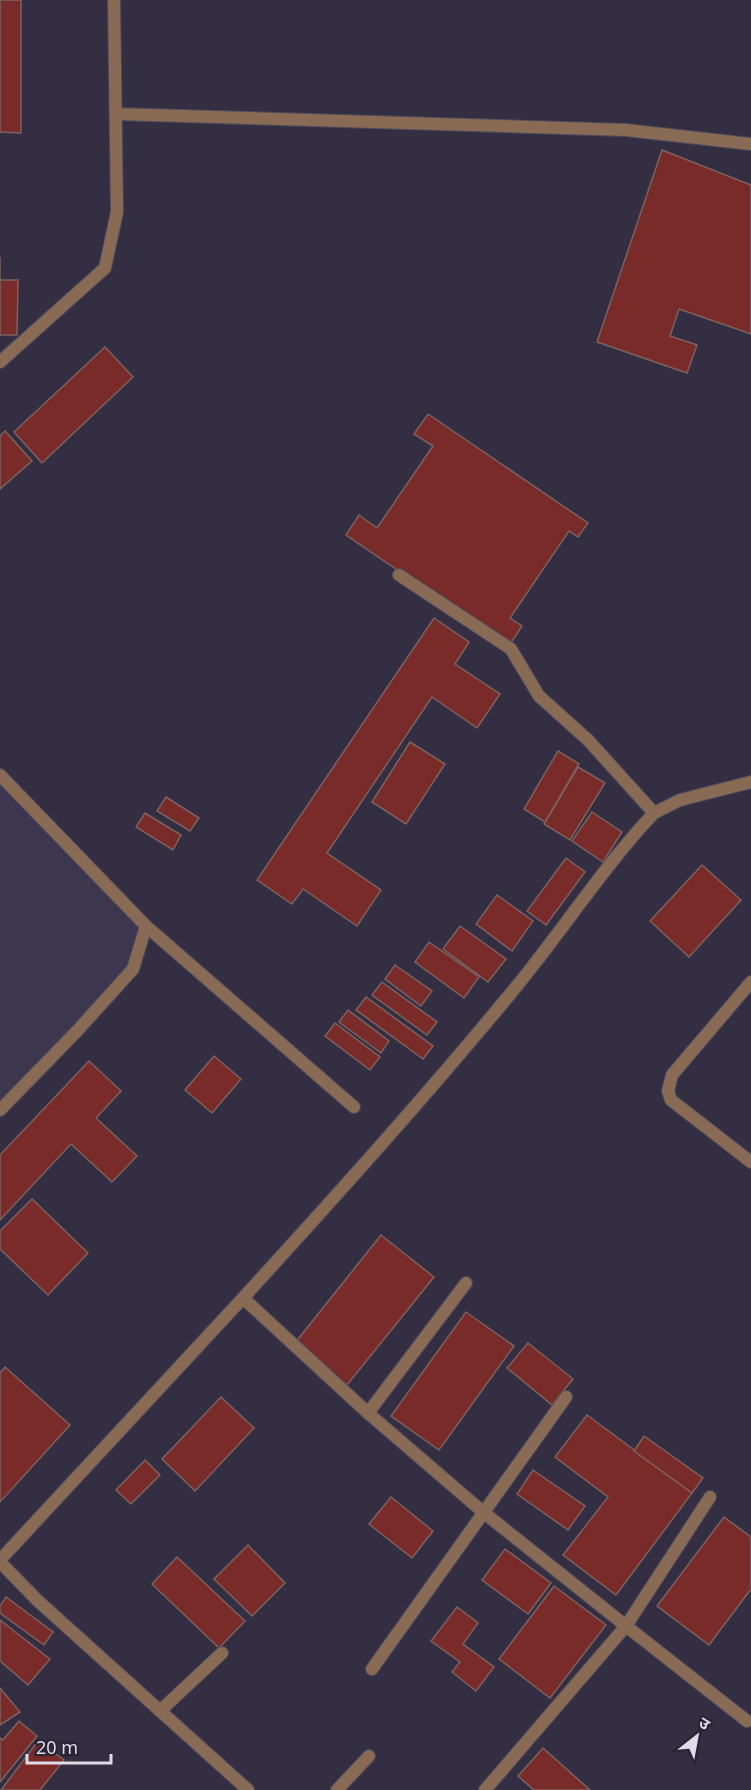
<svg xmlns="http://www.w3.org/2000/svg" width="751" height="1790" font-family="'Noto Sans','Noto Sans Devanagari',sans-serif">
<rect width="100%" height="100%" fill="#332e41"/>
<path fill="#3d364f" d="M0,775L146,926L133,969L0,1110Z"/>
<g fill="#792b2a" stroke="#7c6260" stroke-width="1.5">
<path d="M0,0H21V133L0,132Z"/>
<path d="M662,150L751,185V334L679,309L670,336L697,345L687,373L597,342Z"/>
<path d="M0,257V280H18L17,335H0Z"/>
<path d="M105,347L133,377L42,463L14,432Z"/>
<path d="M428,414L588,523L578,537L569,531L510,618L522,626L509,646L346,535L359,515L377,528L433,446L414,434Z"/>
<path d="M5,431L32,461L0,489V436Z"/>
<path d="M434,618L469,642L455,664L500,694L477,728L432,697L327,853L381,890L357,926L303,889L292,904L257,880Z"/>
<path d="M410,742L445,764L406,824L372,802Z"/>
<path d="M558,751L579,764L545,822L524,809Z"/>
<path d="M578,767L605,783L570,840L544,824Z"/>
<path d="M166,797L199,818L190,831L157,811Z"/>
<path d="M592,812L622,832L603,862L572,841Z"/>
<path d="M145,813L181,835L173,850L136,827Z"/>
<path d="M566,858L585,872L546,925L527,911Z"/>
<path d="M702,865L741,900L689,957L650,921Z"/>
<path d="M497,895L533,921L512,951L476,924Z"/>
<path d="M460,926L506,959L488,982L443,949Z"/>
<path d="M429,942L479,977L464,998L415,962Z"/>
<path d="M395,965L432,991L421,1006L385,979Z"/>
<path d="M382,982L437,1022L427,1035L372,995Z"/>
<path d="M366,997L433,1046L423,1059L356,1010Z"/>
<path d="M348,1010L389,1041L381,1053L339,1022Z"/>
<path d="M335,1023L380,1057L370,1070L325,1036Z"/>
<path d="M214,1056L241,1079L212,1113L185,1090Z"/>
<path d="M89,1061L121,1091L96,1118L137,1156L112,1182L71,1144L0,1220V1155Z"/>
<path d="M32,1199L88,1253L48,1295L0,1249V1231Z"/>
<path d="M381,1235L434,1277L347,1385L295,1343Z"/>
<path d="M466,1312L514,1346L439,1450L391,1416Z"/>
<path d="M528,1343L573,1379L552,1405L507,1368Z"/>
<path d="M5,1367L70,1425L0,1502V1373Z"/>
<path d="M221,1397L254,1428L195,1491L162,1459Z"/>
<path d="M587,1415L692,1493L616,1595L563,1555L608,1497L555,1457Z"/>
<path d="M644,1436L703,1478L692,1493L634,1451Z"/>
<path d="M145,1460L160,1475L131,1504L116,1490Z"/>
<path d="M533,1470L585,1506L568,1530L517,1494Z"/>
<path d="M391,1497L433,1531L412,1558L369,1524Z"/>
<path d="M724,1517L751,1537V1589L709,1645L657,1606Z"/>
<path d="M248,1545L285,1583L252,1616L214,1579Z"/>
<path d="M505,1549L551,1583L528,1614L482,1580Z"/>
<path d="M177,1557L245,1621L219,1648L152,1584Z"/>
<path d="M554,1586L606,1625L550,1698L499,1659Z"/>
<path d="M6,1597L53,1632L44,1645L0,1613V1606Z"/>
<path d="M457,1607L478,1623L463,1644L494,1667L476,1691L452,1672L460,1662L431,1641Z"/>
<path d="M0,1620L50,1659L28,1685L0,1661Z"/>
<path d="M0,1688L20,1712L0,1725Z"/>
<path d="M19,1721L37,1736L0,1782V1738L3,1740Z"/>
<path d="M38,1741L64,1760L40,1790H1Z"/>
<path d="M543,1748L590,1790H534L518,1776Z"/>
</g>
<g fill="none" stroke-linecap="round" stroke-linejoin="round">
<g stroke="#4f4a5c" stroke-width="14">
<g id="lane">
<path d="M146,926L354,1107"/>
<path d="M243,1298C336,1196 428,1094 516,987C563,930 603,867 654,813"/>
</g>
</g>
<g stroke="#4f4a5c" stroke-width="14">
<g id="street">
<path d="M117,114L626,130L751,144"/>
<path d="M0,362L105,268L117,212L114,0"/>
<path d="M399,575L511,649L539,696L588,740L654,813L680,800L751,782"/>
<path d="M0,775L146,926L133,969L77,1031L0,1110"/>
<path d="M751,982L672,1075L668,1091L671,1100L751,1162"/>
<path d="M368,1413L466,1283"/>
<path d="M710,1497L626,1626L747,1721"/>
<path d="M0,1560L243,1298L368,1413L483,1512L626,1626L485,1790"/>
<path d="M0,1562L37,1600L248,1790"/>
<path d="M372,1669L566,1397"/>
<path d="M160,1711L222,1653"/>
<path d="M337,1790L369,1756"/>
</g>
</g>
<use href="#lane" stroke="#886a55" stroke-width="12"/>
<use href="#street" stroke="#886a55" stroke-width="12"/>
</g>
<g transform="translate(697 1736) rotate(31)" stroke="#292436" stroke-width="4.5" paint-order="stroke">
<path d="M0-4.5L10 22L0 15L-10 22Z" fill="#dfdce8"/>
<text y="-9" font-size="16" font-weight="bold" text-anchor="middle" fill="#dfdce8">उ</text>
</g>
<path d="M27 1754v9h84v-9" fill="none" stroke="#dfdce8" stroke-width="3"/>
<text x="36" y="1754" font-size="18" fill="#dfdce8" stroke="#292436" stroke-width="4.5" paint-order="stroke">20 m</text>
</svg>
